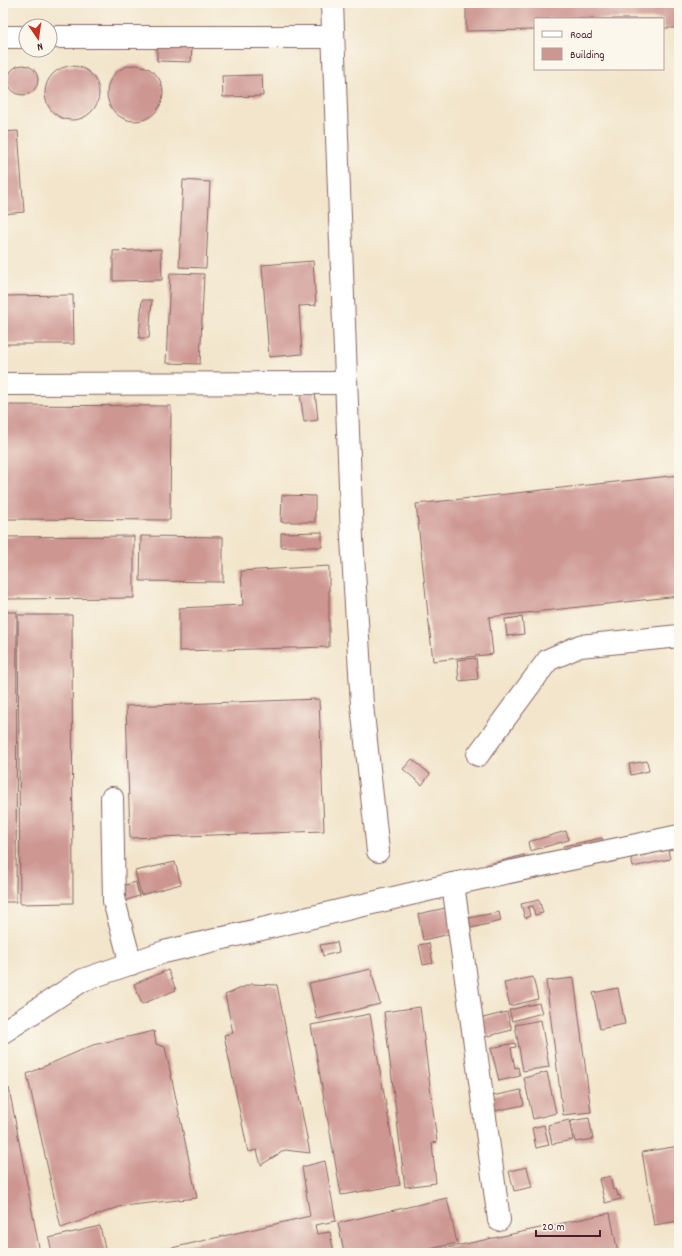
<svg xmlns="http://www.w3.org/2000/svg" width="682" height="1256" font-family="Dekko,sans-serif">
<rect width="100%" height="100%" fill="#fbf7ec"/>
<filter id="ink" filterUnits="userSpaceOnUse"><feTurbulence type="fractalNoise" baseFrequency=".025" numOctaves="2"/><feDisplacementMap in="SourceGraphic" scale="8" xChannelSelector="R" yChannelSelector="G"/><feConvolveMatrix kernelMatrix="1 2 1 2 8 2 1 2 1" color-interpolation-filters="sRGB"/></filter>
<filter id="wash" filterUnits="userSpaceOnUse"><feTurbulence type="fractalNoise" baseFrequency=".012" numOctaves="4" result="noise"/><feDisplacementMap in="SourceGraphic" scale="16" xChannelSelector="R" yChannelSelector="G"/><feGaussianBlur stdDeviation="0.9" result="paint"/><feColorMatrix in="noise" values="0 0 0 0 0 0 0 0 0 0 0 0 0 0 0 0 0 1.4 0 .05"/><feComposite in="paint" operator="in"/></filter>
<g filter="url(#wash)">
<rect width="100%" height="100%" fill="#f2e5cb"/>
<g id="blocks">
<g fill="#cd9691">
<path d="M466,3H679V28H663V19H535V30L466,31Z"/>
<path d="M157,45L192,46L191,62L157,61Z"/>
<circle cx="135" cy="93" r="28"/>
<circle cx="23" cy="80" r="15"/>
<circle cx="72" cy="93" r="27"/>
<path d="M262,75L263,96L223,97L222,76Z"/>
<path d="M18,131L24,212L3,214V132Z"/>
<path d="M183,180L210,182L206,268L179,267Z"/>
<path d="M161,249L162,280L113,281V251Z"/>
<path d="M313,261L316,305L299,306L302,354L269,357L262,265Z"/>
<path d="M170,273L204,274L200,364L166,363Z"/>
<path d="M73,295L74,344H3V296Z"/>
<path d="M142,300H152L149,338H139Z"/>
<path d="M315,392L318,420L304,422L300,394Z"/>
<path d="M3,405L171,406L170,520L3,519Z"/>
<path d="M679,475V596L489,617L493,654L433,661L416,504Z"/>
<path d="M282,495L315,496V522H281Z"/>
<path d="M322,532V547H281V533Z"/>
<path d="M134,536V598L3,599V537Z"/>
<path d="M141,536L223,537V582L140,581Z"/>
<path d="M329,566V647L179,651V608L243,605L241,571Z"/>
<path d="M3,612H17L16,902H3Z"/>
<path d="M18,615H72L73,903L20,904Z"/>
<path d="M522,617L524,634L507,636L505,619Z"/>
<path d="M476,658L478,679L459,681L457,660Z"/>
<path d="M319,699L324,831L130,838L126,706Z"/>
<path d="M412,759L430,774L422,785L403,769Z"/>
<path d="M647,761L649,771L631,775L629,764Z"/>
<path d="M566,831L569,840L530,851L528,842Z"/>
<path d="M602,838L603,845L565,853L563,846Z"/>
<path d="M668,850L670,859L633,867L631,858Z"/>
<path d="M524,855L526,864L489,874L486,865Z"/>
<path d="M175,862L181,884L141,895L135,871Z"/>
<path d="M136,882L139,896L118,903L115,888Z"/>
<path d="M539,900L543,913L535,915L533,906L528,907L530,916L525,918L521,904Z"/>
<path d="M450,907L455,933L423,940L418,914Z"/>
<path d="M499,912L501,921L471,928L469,918Z"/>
<path d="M337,942L339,952L323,956L320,945Z"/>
<path d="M429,943L433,963L423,965L419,945Z"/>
<path d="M371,969L380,1004L317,1019L309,983Z"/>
<path d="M168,970L176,990L142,1004L134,984Z"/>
<path d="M533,977L538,999L510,1006L504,983Z"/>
<path d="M574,978L591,1112L563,1115L546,981Z"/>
<path d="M251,984L277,985L310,1153L285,1150L261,1165L257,1150L248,1152L224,1035L233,1033L225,995Z"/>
<path d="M618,988L625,1024L600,1029L593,993Z"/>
<path d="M539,1003L542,1013L512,1021L509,1010Z"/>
<path d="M420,1007L437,1142L432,1143L436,1183L405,1187L384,1012Z"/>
<path d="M507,1012L512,1030L484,1037L479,1019Z"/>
<path d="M370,1014L400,1185L341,1195L311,1025Z"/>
<path d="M541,1020L549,1067L523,1071L515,1025Z"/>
<path d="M154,1031L156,1044L165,1047L197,1198L122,1206L61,1228L27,1074L93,1045Z"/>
<path d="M515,1043L516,1047L511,1048L515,1068L518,1067L520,1076L499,1081L491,1048Z"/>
<path d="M547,1072L556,1113L533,1119L524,1078Z"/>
<path d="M9,1088L40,1253H3V1097Z"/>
<path d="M521,1090L524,1105L495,1111L492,1096Z"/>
<path d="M589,1118L593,1139L575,1142L571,1121Z"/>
<path d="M569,1120L573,1140L552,1144L548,1125Z"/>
<path d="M544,1125L549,1145L536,1148L532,1128Z"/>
<path d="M679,1146V1221L654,1225L642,1152Z"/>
<path d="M325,1161L336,1221L315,1225L317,1234L330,1232L334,1253H150L310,1216L302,1167Z"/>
<path d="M527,1167L532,1187L514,1191L509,1171Z"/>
<path d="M610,1176L613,1190L616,1189L618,1196L620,1195L621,1199L605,1203L599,1179Z"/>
<path d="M447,1198L457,1243L413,1253H344L338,1223Z"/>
<path d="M610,1213L618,1253H428V1252Z"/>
<path d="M100,1226L106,1253H52L49,1238Z"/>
</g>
</g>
</g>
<g filter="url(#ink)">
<use href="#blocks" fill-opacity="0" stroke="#856463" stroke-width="1"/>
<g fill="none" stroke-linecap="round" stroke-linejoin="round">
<g stroke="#856463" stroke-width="24">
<g id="minor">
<path d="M332,3L352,538L362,705L378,851"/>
<path d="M3,37H26"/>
<path d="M50,37H333"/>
<path d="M3,384L345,383"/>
<path d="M478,755L548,660L580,646L679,636"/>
<path d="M112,798L114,901L131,964"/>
<path d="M453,884L499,1220"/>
<path d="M3,1032L83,980L164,952L453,884L679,836"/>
</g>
</g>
<use href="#minor" stroke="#fff" stroke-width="22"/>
</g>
</g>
<rect width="682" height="1256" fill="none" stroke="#fbf7ec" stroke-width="16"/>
<rect x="534" y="18" width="130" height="52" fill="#fbf7ec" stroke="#b4a19f"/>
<rect x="542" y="31" width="20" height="6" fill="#ffffff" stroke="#b4a19f"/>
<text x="570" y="38" font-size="12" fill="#4a1f2b">Road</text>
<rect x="542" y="48" width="20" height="12" fill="#cd9691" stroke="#b4a19f"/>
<text x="570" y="58" font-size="12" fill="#4a1f2b">Building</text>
<g transform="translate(38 38) rotate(167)"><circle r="19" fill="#fbf7ec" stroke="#b4a19f"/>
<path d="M0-3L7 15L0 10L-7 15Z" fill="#c8321e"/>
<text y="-6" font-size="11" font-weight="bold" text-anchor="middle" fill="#4a1f2b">N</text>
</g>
<path d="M536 1230v6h64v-6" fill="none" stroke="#4a1f2b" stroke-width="2"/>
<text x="542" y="1230" font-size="12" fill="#4a1f2b" stroke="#fbf7ec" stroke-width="3" paint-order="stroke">20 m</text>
</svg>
